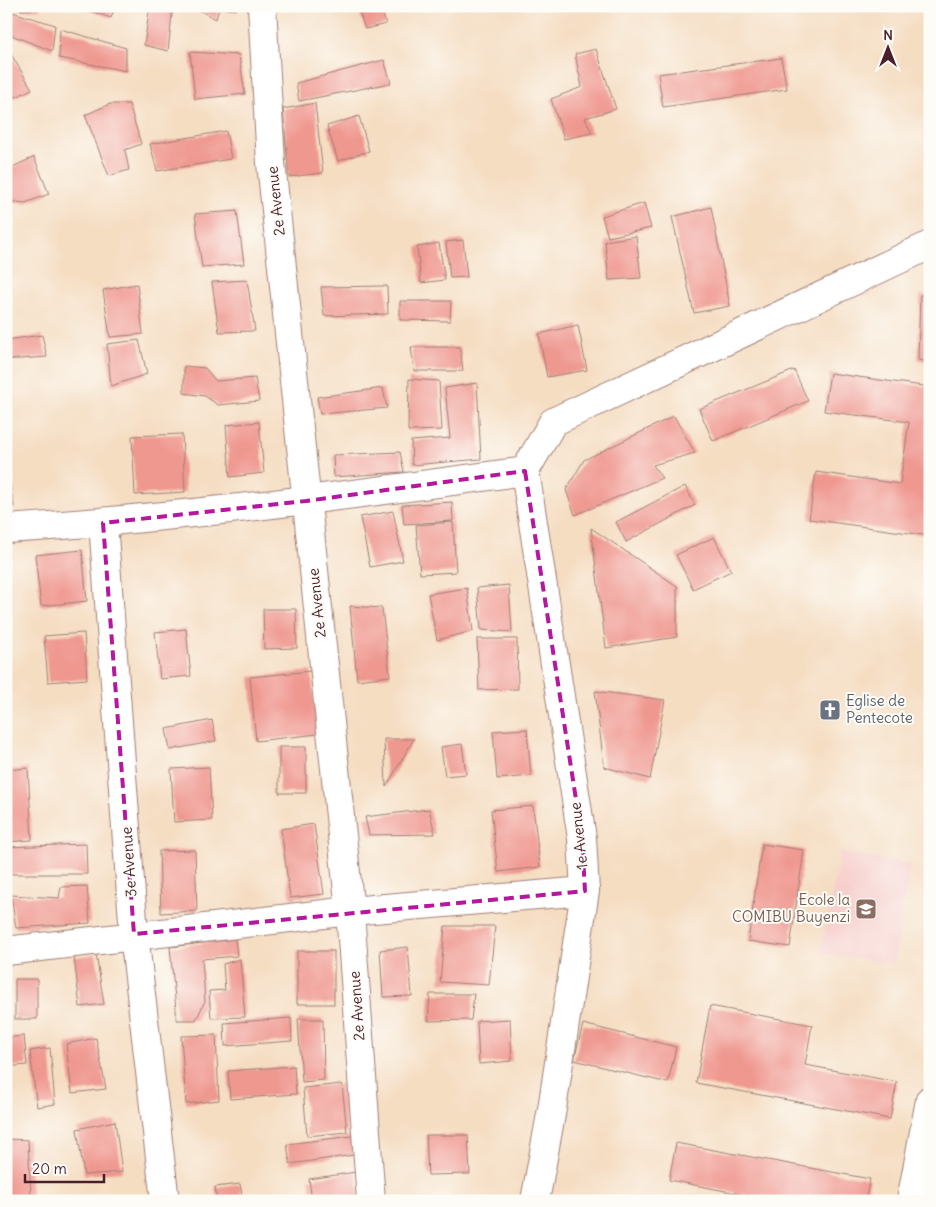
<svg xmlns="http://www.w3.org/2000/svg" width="936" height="1207" font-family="Delius,sans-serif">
<rect width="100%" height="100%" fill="#fdfcf7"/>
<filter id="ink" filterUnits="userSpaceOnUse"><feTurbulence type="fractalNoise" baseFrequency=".02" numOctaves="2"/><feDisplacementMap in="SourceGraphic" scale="10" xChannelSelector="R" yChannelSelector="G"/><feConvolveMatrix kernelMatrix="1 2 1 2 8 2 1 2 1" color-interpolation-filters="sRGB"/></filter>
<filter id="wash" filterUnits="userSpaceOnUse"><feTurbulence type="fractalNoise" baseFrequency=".0096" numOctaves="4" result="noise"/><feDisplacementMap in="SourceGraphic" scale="20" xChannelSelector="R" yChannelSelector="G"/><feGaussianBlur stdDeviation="1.12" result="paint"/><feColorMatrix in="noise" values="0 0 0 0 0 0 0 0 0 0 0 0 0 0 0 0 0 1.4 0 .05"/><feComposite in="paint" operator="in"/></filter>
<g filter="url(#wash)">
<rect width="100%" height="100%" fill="#f5ddc2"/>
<path fill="#f7d0ce" d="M840,852L910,864L894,964L821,953Z"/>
<g id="blocks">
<g fill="#ef9890">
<path d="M21,6H40V9L21,10Z"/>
<path d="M76,6H115L111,18Z"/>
<path d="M150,6H173L168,51L144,45Z"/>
<path d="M192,6H236V10L219,8L216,19Z"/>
<path d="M357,6H380L386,24L365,29Z"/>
<path d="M6,10L55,25L52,51L6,33Z"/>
<path d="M60,29L126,48V71L59,58Z"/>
<path d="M6,46L32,89L10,100L6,92Z"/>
<path d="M596,49L616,109L585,118L592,133L564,139L551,99L582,87L575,54Z"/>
<path d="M190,52L239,55L245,94L195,99Z"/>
<path d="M781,58L787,89L663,107L658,74Z"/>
<path d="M384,60L391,83L299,101L296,83Z"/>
<path d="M315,103L323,173L289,177L283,109Z"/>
<path d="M110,104H129L141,144L125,150L129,170L109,176L85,115Z"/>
<path d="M359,116L369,151L338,161L327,126Z"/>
<path d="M226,131L231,159L157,171L150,144Z"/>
<path d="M34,157L49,194L25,203L6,201V170Z"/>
<path d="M644,203L651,228L608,237L602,216Z"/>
<path d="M711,207L730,306L694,313L672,217Z"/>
<path d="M237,211L244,264L202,267L195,214Z"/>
<path d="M636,236L641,278L609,280L605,241Z"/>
<path d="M463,240L467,277L450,278L446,242Z"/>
<path d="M439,243L445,280L421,283L417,247Z"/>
<path d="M247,280L255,331L219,332L212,282Z"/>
<path d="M137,284L143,334L110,337L103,290Z"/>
<path d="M387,286L388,314L324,316L321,287Z"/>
<path d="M920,295L930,296V362L918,360Z"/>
<path d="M400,301H451L450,321L400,320Z"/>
<path d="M578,325L587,370L547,377L539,334Z"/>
<path d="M42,335L47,357L6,360V340Z"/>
<path d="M139,340L147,374L111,386L107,344Z"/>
<path d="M411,347H460L463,371H414Z"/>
<path d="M184,366L205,368L216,381L255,378L259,401L218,405L205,396L184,393Z"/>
<path d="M794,370L808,401L713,441L699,409Z"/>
<path d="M830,373L930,387V536L809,519L816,472L900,484L909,422L824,411Z"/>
<path d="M409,379L439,381L442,430L408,431Z"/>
<path d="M477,383L481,459L412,465L411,441L450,438L445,388Z"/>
<path d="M383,388L387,408L320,414L317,397Z"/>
<path d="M674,416L695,453L653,465L662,478L575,515L566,490L584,460Z"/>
<path d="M259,422L264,473L230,477L226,425Z"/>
<path d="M182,434L185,492L135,495L132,436Z"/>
<path d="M400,452L404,472L334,477L333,455Z"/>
<path d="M6,465H7L14,507L6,508Z"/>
<path d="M685,486L695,505L626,542L616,522Z"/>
<path d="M452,502L453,521L404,524L402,505Z"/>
<path d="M393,511L403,561L370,567L360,517Z"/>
<path d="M453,522L456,572L420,574L416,525Z"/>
<path d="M591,528L677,586V637L606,648Z"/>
<path d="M714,537L731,571L693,589L676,555Z"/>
<path d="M82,550L87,601L41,606L35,555Z"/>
<path d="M509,585L512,632L481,630L477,588Z"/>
<path d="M467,588L473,631L437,640L428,594Z"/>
<path d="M350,606L382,608L390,676L357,680Z"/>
<path d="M263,609H296L297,648L264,649Z"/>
<path d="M186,629L191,676L160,679L155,632Z"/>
<path d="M84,633L87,679L48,682L44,636Z"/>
<path d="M477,639H517L518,689L479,690Z"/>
<path d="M311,671L318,734L256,741L250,677Z"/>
<path d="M595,691L665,700L650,779L604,767Z"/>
<path d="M212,720L216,741L170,750L166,729Z"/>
<path d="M527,729L531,776L497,779L493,731Z"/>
<path d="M384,739H414L386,787Z"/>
<path d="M462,744L466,774L445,776L441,747Z"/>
<rect x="279" y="747" width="27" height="46"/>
<path d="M209,767L212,820L174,822L171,769Z"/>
<path d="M28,768L32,840L7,842L6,770Z"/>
<path d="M533,806L540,867L498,872L491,810Z"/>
<path d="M429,809L435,834L369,835L365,817Z"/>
<path d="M314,824L324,894L290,898L281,829Z"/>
<path d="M86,844L87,874H9L6,847Z"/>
<path d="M762,844L804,850L790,947L748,941Z"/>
<path d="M195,850L197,911L161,913L159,851Z"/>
<path d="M87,886L90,923L16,928L11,895L59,898L61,887Z"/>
<path d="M6,913H7L10,930H6Z"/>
<path d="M445,926H495L489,985L440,982Z"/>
<path d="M235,939L237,956L202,959L205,1001L196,1020H177L170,947Z"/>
<path d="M408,947L412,996L383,997L380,950Z"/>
<rect x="297" y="951" width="37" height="53"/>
<path d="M96,954L104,1004L80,1007L74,957Z"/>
<path d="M240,959L245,1017L211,1018L209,991L225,990L223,964Z"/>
<rect x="15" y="979" width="22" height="40"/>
<path d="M430,994H474L471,1020L428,1021Z"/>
<path d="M710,1006L812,1025L805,1065L897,1082L890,1119L696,1083Z"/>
<path d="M291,1018L292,1041L225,1046L224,1023Z"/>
<path d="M298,1019H323L324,1080L302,1082Z"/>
<path d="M510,1019L512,1061L479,1064L477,1021Z"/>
<path d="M583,1024L676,1047L668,1083L574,1060Z"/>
<path d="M216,1035L219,1100L186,1104L181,1036Z"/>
<path d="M24,1036L27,1065L6,1067V1038Z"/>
<path d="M96,1038L106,1089L72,1093L66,1044Z"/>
<path d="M50,1048L55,1104L37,1107L30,1051Z"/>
<path d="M294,1066L296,1094L230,1099L228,1071Z"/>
<path d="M342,1084L347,1132L307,1136L303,1088Z"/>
<path d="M115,1121L122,1172L84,1175L77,1129Z"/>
<path d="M426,1135H468L470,1174L428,1175Z"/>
<path d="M352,1136L354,1155L290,1164L287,1144Z"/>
<path d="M6,1139L28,1140L31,1196H6Z"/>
<path d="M676,1143L870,1179L865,1201H777L669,1180Z"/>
<path d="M356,1172L360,1201H312L309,1179Z"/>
<path d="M240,1184L243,1201H217L215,1187Z"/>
</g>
</g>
</g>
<g filter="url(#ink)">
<use href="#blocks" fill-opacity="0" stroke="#a07e76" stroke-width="1"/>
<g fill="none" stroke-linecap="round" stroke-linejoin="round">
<g stroke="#a07e76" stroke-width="30">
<g id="street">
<path d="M262,6L271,163L350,911L371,1201"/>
<path d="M525,471L582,838L585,891L552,1109L535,1201"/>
<path d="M103,523L134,934L165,1201"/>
<path d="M6,529C180,518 352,495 525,471L553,422L930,245"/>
<path d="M6,951L350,911L585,891"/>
</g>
</g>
<g stroke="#a07e76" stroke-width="30">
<path id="highway" d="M911,1201L930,1100"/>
</g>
<use href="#street" stroke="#fff" stroke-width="28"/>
<use href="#highway" stroke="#fff" stroke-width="28"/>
</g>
</g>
<path fill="none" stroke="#b5179e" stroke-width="4" stroke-dasharray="10 6" stroke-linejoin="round" d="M525,471L582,838L585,891L134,934L103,523L306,501Z"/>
<defs>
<g id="church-square" transform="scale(1.125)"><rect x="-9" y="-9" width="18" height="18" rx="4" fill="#6b7280" stroke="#fdfcf7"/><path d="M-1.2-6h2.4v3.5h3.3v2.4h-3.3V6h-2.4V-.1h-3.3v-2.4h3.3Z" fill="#fff"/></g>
<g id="school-square" transform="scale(1.125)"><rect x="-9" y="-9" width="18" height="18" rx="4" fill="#8d6e63" stroke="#fdfcf7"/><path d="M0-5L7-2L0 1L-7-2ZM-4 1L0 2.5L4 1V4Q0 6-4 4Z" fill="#fff"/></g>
</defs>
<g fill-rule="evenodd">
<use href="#church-square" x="830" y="710"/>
<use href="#school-square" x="866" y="909"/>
</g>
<g text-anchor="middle" stroke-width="4" stroke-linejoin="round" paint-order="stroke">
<g font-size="15" fill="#4a1f2b" stroke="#fdfcf7">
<text transform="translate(276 201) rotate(-96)" y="5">2e Avenue</text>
<text transform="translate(317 603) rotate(-96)" y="5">2e Avenue</text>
<text transform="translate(579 836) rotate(-96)" y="5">1e Avenue</text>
<text transform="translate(129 862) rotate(-94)" y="5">3e Avenue</text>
<text transform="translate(357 1006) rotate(-94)" y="5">2e Avenue</text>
</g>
<g font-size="15" fill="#5b616d" stroke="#fdfcf7" text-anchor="start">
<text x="846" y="706">Eglise de<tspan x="846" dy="17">Pentecote</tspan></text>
</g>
<g font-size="15" fill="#785e54" stroke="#fdfcf7" text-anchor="end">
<text x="850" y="905">Ecole la<tspan x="850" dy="17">COMIBU Buyenzi</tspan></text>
</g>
</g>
<rect width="936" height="1207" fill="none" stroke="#fdfcf7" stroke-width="25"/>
<g transform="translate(888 48)" stroke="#fdfcf7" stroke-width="4" paint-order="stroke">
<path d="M0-4L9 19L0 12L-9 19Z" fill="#4a1f2b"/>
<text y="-8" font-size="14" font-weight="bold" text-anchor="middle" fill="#4a1f2b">N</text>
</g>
<path d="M25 1174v8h79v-8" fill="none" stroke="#4a1f2b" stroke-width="2.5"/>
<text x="32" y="1174" font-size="15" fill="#4a1f2b" stroke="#fdfcf7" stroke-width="4" paint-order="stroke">20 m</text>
</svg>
